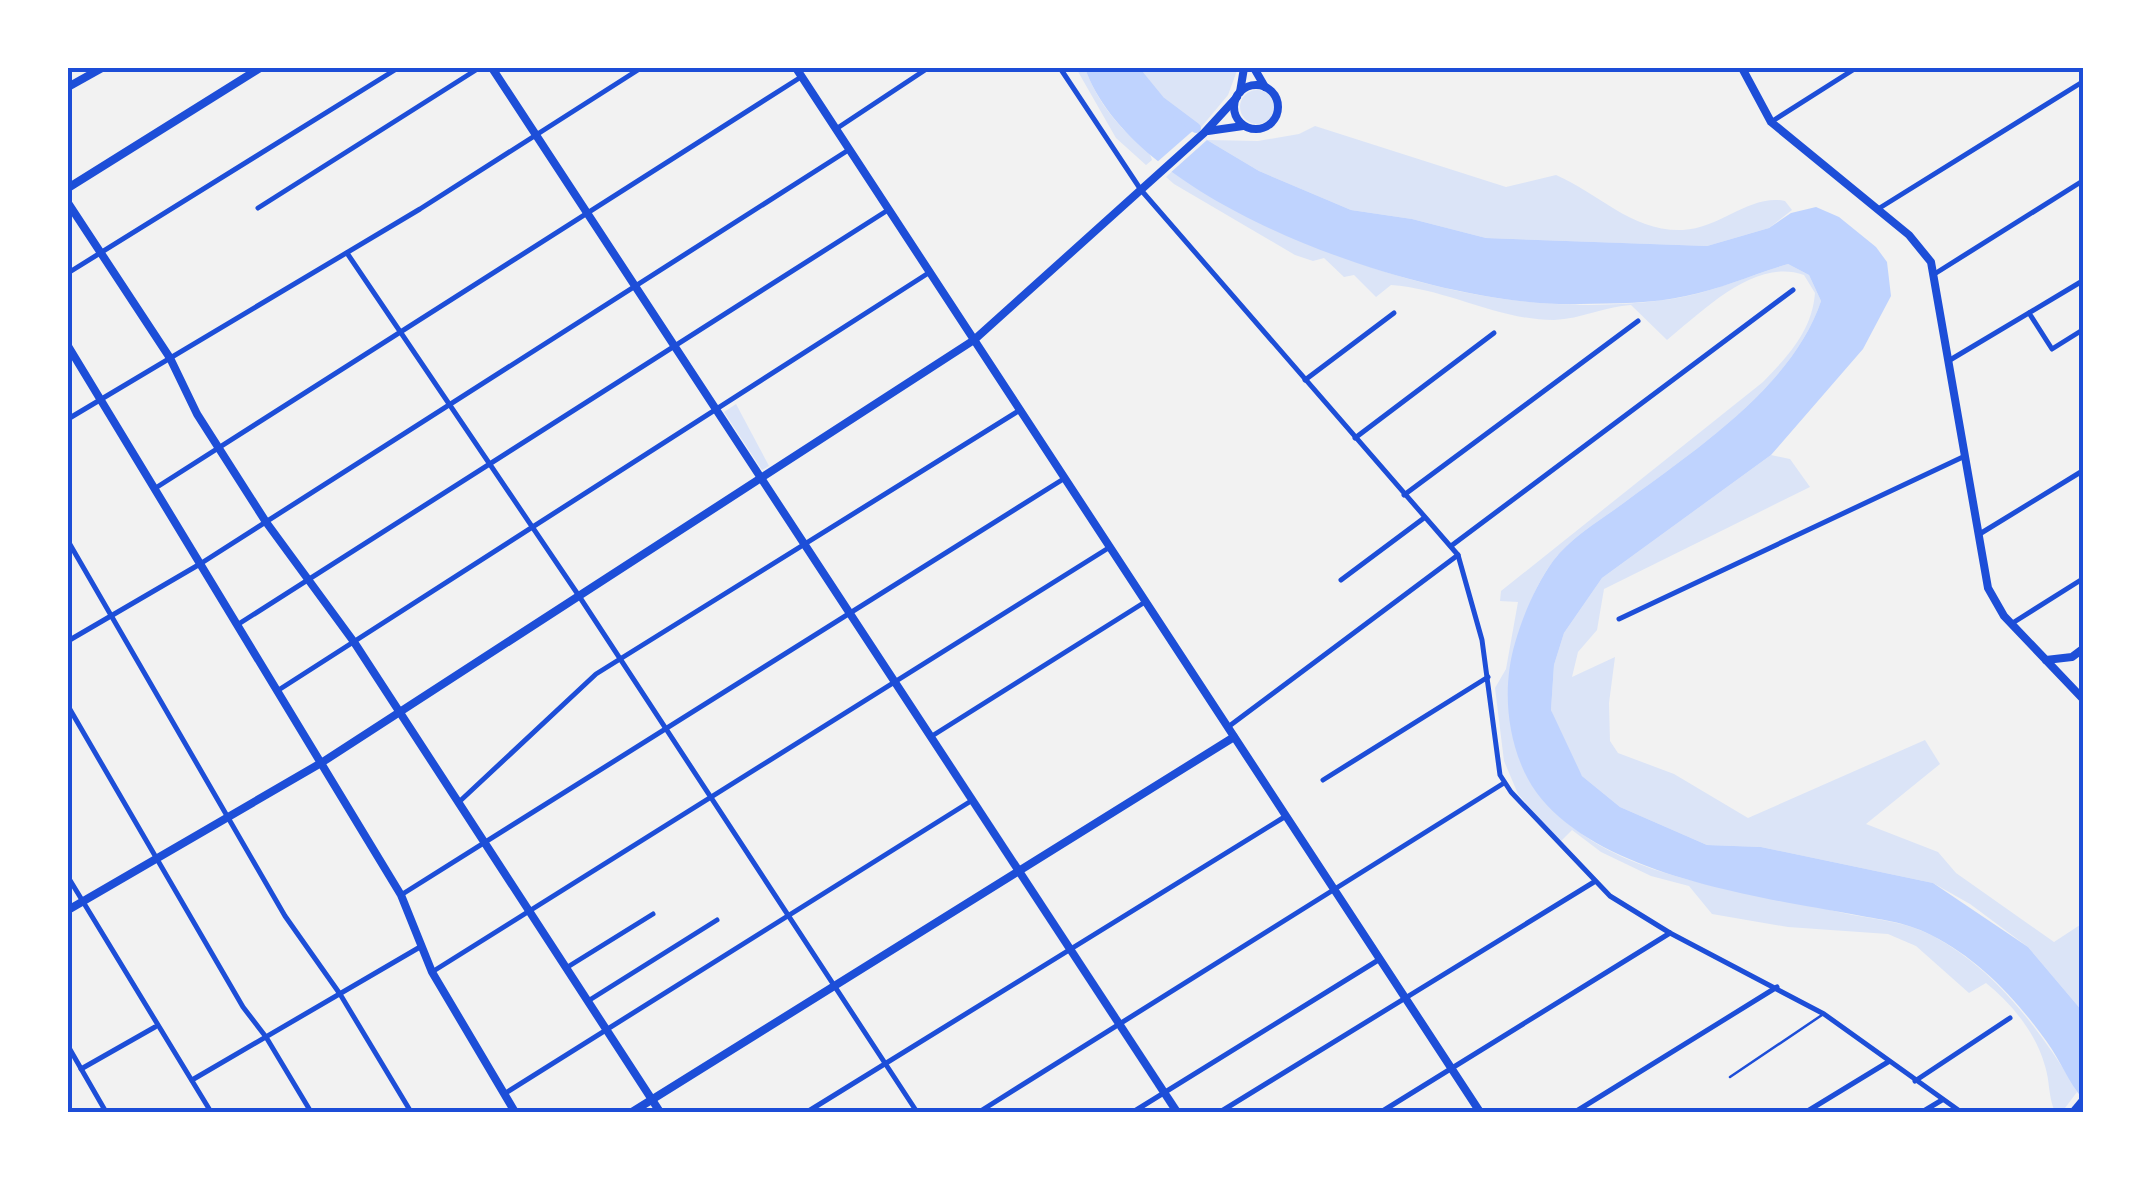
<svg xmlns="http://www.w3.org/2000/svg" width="2151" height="1180" font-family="'Sofia Sans Condensed',sans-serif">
<rect width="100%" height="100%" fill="#f2f2f2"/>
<g fill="#dbe4f7">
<path d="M1076,68H1085C1094,94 1110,117 1130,136C1139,145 1149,147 1152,160L1146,165L1116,138Z"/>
<path d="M1133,68H1238L1228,95L1198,131L1160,101Z"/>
<circle cx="1257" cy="107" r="17"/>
<path d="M1315,126L1506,187L1556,175C1600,194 1632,232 1683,230C1721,228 1750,194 1785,201L1792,210L1769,228L1707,246L1486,238L1412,219L1351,210L1259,171L1207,140L1258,141L1299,134Z"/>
<path d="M1173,170C1316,263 1491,323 1664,300C1707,295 1746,276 1788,264L1809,275L1821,301C1793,385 1698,448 1629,499C1603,519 1573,535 1553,561C1526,598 1518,637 1514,682C1511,722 1511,756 1536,790C1594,868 1698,883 1786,900C1809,904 1831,911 1853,915C1881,920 1906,922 1933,936C1994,969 2035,1024 2072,1082L2077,1092L2062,1112H2055C2048,1097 2050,1081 2045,1066C2036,1033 2012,1004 1986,983L1969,993L1916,946L1888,934L1788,927L1712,914L1689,886L1651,876L1601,852L1572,830L1560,842L1518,794L1504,761L1495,688L1506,669L1518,602L1500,601L1501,591L1763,382C1788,356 1812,331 1815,293L1804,275C1755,257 1702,312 1667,340L1631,305C1606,306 1581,319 1554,320C1497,320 1448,289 1391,285L1376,297L1354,275L1344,277L1324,258L1313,261L1295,255L1174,184L1166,177Z"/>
<path d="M736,404L769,466L762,470L724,412Z"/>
<path d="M1771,455L1790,459L1810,487L1604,589L1597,630L1578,652L1572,677L1615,657L1609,703L1610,741L1618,753L1674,774L1748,818L1925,740L1940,764L1866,824L1938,852L1956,873L2054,942L2083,923V1012L2028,947L1970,904L1933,883L1761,847L1707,845L1620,807L1582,776L1563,745L1551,710L1554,665L1564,633L1602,578Z"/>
</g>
<path fill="#bfd3fe" d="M1085,68H1133L1160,101L1207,140L1259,171L1351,210L1412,219L1486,238L1707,246L1769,228L1791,213L1816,207L1839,217L1876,247L1887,262L1891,296L1863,349L1771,455L1602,578L1564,633L1554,665L1551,710L1582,776L1620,807L1707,845L1761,847L1933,883L2028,947L2083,1012V1099C2069,1083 2060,1060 2047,1042C2016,999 1979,959 1931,935C1904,921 1880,920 1851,914C1754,896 1568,872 1523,769C1506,730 1503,684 1515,643C1523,615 1536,585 1553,561C1573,535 1603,519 1629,499C1698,448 1793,385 1821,301L1809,275L1788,264C1754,274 1721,289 1686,296C1652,304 1614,303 1580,304C1441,309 1134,210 1085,68Z"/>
<path fill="#f2f2f2" d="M1196,128L1207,140L1169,174L1156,163Z"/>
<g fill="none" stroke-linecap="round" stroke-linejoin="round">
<path stroke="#bfd3fe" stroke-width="10" d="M1133,68L1160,101L1196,128"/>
<path stroke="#1d4ed8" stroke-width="2.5" d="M1730,1077L1822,1015"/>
<g stroke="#1d4ed8" stroke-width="5">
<path d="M1060,68L1141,190L1458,555L1482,640L1500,775L1511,792L1610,896L1670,933L1824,1014L1961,1112"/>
<path d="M1771,122L1856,68"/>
<path d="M836,129L928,68"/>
<path d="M258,208L479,68"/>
<path d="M1878,209L2084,81"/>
<path d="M347,253L579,596L917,1112"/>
<path d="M68,273L398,68"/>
<path d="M1936,273L2084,180"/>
<path d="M2029,313L2052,349L2084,329"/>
<path d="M1950,360L2084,280"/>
<path d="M1305,380L1394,313"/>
<path d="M68,419L420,209L641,68"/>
<path d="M1355,438L1494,333"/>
<path d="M154,489L801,77"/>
<path d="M1404,495L1638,321"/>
<path d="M1978,535L2084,470"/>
<path d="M68,541L285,916L340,994L411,1112"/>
<path d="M1451,546L1793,290"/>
<path d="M1341,580L1424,518"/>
<path d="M1619,619L1965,456"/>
<path d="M2011,624L2084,578"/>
<path d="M237,625L888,210"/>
<path d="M68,641L200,564L850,149"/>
<path d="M277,691L930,272"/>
<path d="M68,706L243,1007L266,1037L311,1112"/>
<path d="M1228,727L1458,555"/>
<path d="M932,736L1145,602"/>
<path d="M1323,780L1488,677"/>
<path d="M459,802L596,674L1020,410"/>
<path d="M68,877L211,1112"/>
<path d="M401,895L1065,478"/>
<path d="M566,968L653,914"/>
<path d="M432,972L1110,547"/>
<path d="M588,1001L717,920"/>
<path d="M68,1046L106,1112"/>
<path d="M81,1069L155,1027"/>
<path d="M192,1080L420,947"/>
<path d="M1915,1081L2010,1018"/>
<path d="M504,1094L971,801"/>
<path d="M807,1112L1286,816"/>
<path d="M979,1112L1504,783"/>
<path d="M1133,1112L1380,959"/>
<path d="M1220,1112L1594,882"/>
<path d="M1381,1112L1670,933"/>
<path d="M1575,1112L1777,987"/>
<path d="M1806,1112L1888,1062"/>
<path d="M1922,1112L1942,1100"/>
</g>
<g stroke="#1d4ed8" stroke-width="8">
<path d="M68,87L102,68"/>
<path d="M68,188L260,68"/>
<path d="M68,203L170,358L197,414L266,522L354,642L660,1112"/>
<path d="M68,346L401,895L432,972L515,1112"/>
</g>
<g stroke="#1d4ed8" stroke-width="8">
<path d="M492,68L1177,1112"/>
<path d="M796,68L1480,1112"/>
<path d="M1254,68L1265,87"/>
<path d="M1742,68L1771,122L1909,235L1931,262L1988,588L2004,616L2084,700"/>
<circle cx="1256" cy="107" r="22"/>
<path d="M1240,92L1244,68"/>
<path d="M1208,131L1243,126"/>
<path d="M2046,660L2072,657L2084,648"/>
<path d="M68,910L321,763L974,340L1204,133L1237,97"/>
<path d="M632,1112L1234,737"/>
</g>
<path stroke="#1d4ed8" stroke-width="9" d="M2074,1112L2084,1100"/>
</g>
<rect width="2151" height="1180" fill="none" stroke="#ffffff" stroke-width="140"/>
<rect x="70" y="70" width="2011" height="1040" fill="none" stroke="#1d4ed8" stroke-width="4"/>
</svg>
